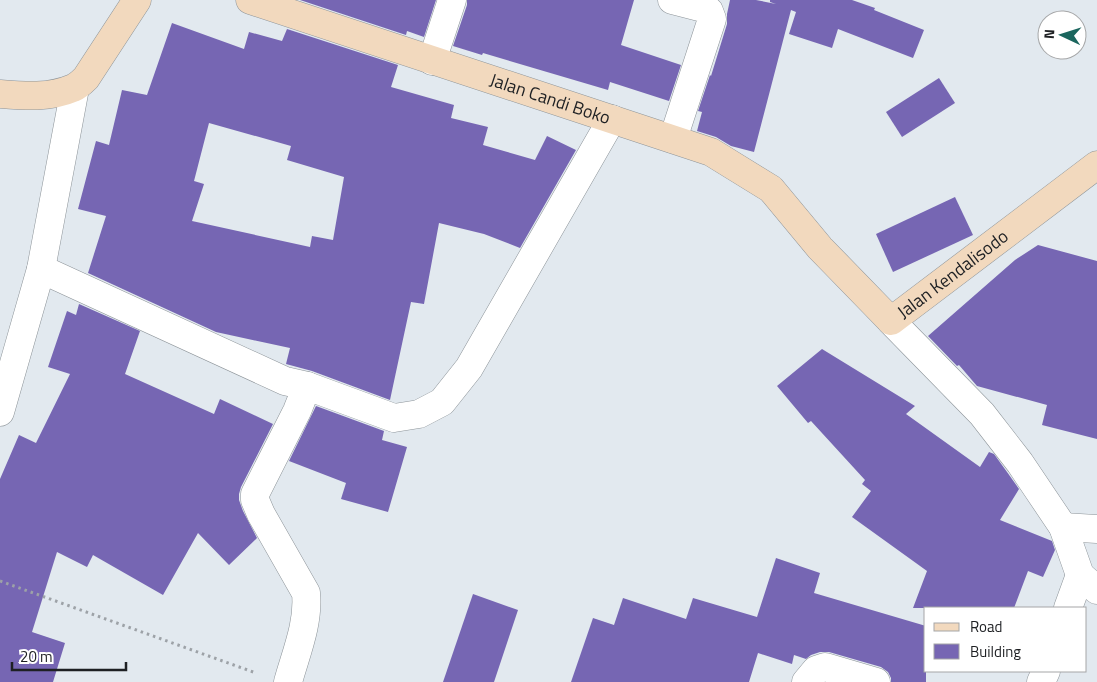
<svg xmlns="http://www.w3.org/2000/svg" width="1097" height="682" font-family="'Titillium Web',sans-serif">
<rect width="100%" height="100%" fill="#e2e9ef"/>
<g fill="#7666b3" fill-rule="evenodd">
<path d="M300,0H436L424,37L407,31L406,35Z"/>
<path d="M467,0H634L621,45L681,65L669,101L610,82L608,90L483,53L482,55L453,46L467,5Z"/>
<path d="M730,0H756L776,4L770,2V0H852L875,8L874,10L924,30L913,58L838,29L832,48L789,34L796,12L791,10L754,152L731,146L716,137L697,131L702,112L698,111L710,75L711,76L727,24V14Z"/>
<path d="M172,23L244,49L249,32L282,41L287,29L398,65L391,87L454,105L451,118L488,127L483,145L535,160L547,136L576,150L520,248L484,234L439,223L424,304L411,302L390,400L312,371L286,364L290,348L216,332L88,273L106,216L78,209L96,141L109,145L122,90L147,95ZM209,123L291,146L287,160L344,177L333,240L312,236L310,247L192,221L204,184L194,181Z"/>
<path d="M939,78L955,103L902,137L886,112Z"/>
<path d="M955,197L973,235L893,272L876,234Z"/>
<path d="M1038,245L1097,261V439L1042,425L1047,405L977,386L959,365L957,366L928,336L1015,260Z"/>
<path d="M79,304L140,331L125,374L214,414L220,399L273,424L241,487L239,494V500L243,511L257,538L229,565L198,533L163,595L93,555L87,567L57,552L32,632L65,643L53,682H0V479L19,435L36,443L70,374L48,367L67,311L76,315Z"/>
<path d="M822,349L915,406L906,414L980,467L989,452L994,454L1007,472L1019,489L1000,520L1052,541L1055,550L1043,577L1028,571L1014,608H913L927,571L852,517L871,491L862,484L865,480L811,421L808,423L777,386Z"/>
<path d="M316,406L384,431L382,440L407,447L388,512L341,499L346,483L289,461Z"/>
<path d="M776,558L820,573L814,593L926,626V682H891V678L888,672L881,667L829,652H820L811,655L806,659L794,655L792,664L758,653L749,682H571L593,618L614,625L623,598L686,619L693,598L757,617Z"/>
<path d="M473,594L518,610L494,682H443Z"/>
</g>
<g fill="none" stroke-linecap="round" stroke-linejoin="round">
<g stroke="#8d9499" stroke-width="29">
<g id="street">
<path d="M672,0L703,8L709,11L712,19L673,139"/>
<path d="M432,61L452,0"/>
<path d="M41,269L285,381L307,386L297,411L255,494V500L261,514L306,593C309,623 296,653 288,682"/>
<path d="M891,321L982,414L1020,463L1063,527L1080,575L1097,590"/>
<path d="M307,386L394,418L419,414L442,402L469,368L612,119"/>
<path d="M0,412L41,269L75,88"/>
<path d="M1063,527L1097,529"/>
<path d="M1068,608L1080,575"/>
<path d="M806,682L816,670L825,667L876,682"/>
<path d="M1041,682L1046,671"/>
</g>
</g>
<g stroke="#8d9499" stroke-width="29">
<g id="secondary">
<path id="s1" d="M250,0L711,152L771,189L820,248L891,321L1097,165"/>
<path d="M0,94C25,96 50,98 73,88C78,86 82,82 86,78L137,0"/>
</g>
</g>
<path stroke="#9da2a7" stroke-width="3" stroke-dasharray="2.5 4" stroke-linecap="butt" d="M0,581L256,673"/>
<use href="#street" stroke="#fff" stroke-width="28"/>
<use href="#secondary" stroke="#f2d9be" stroke-width="28"/>
</g>
<g text-anchor="middle" stroke-width="4.5" stroke-linejoin="round" paint-order="stroke">
<g font-size="18" fill="#1e2023" stroke="#fff">
<text dy="6" stroke="none"><textPath href="#s1" startOffset="316">Jalan Candi Boko</textPath></text>
<text dy="6" stroke="none"><textPath href="#s1" startOffset="812">Jalan Kendalisodo</textPath></text>
</g>
</g>
<rect x="924" y="607" width="162" height="65" fill="#ffffff" stroke="#a5a6a7"/>
<rect x="934" y="623" width="25" height="8" fill="#f2d9be" stroke="#a5a6a7"/>
<text x="970" y="632" font-size="15" fill="#1e2023">Road</text>
<rect x="934" y="644" width="25" height="15" fill="#7666b3" stroke="#a5a6a7"/>
<text x="970" y="657" font-size="15" fill="#1e2023">Building</text>
<g transform="translate(1062 35) rotate(274)"><circle r="24" fill="#ffffff" stroke="#a5a6a7"/>
<path d="M0-4L9 19L0 12L-9 19Z" fill="#1b665e"/>
<text y="-8" font-size="14" font-weight="bold" text-anchor="middle" fill="#1e2023">N</text>
</g>
<path d="M12 662v8h114v-8" fill="none" stroke="#1e2023" stroke-width="2.5"/>
<text x="20" y="662" font-size="15" fill="#1e2023" stroke="#ffffff" stroke-width="4" paint-order="stroke">20 m</text>
</svg>
